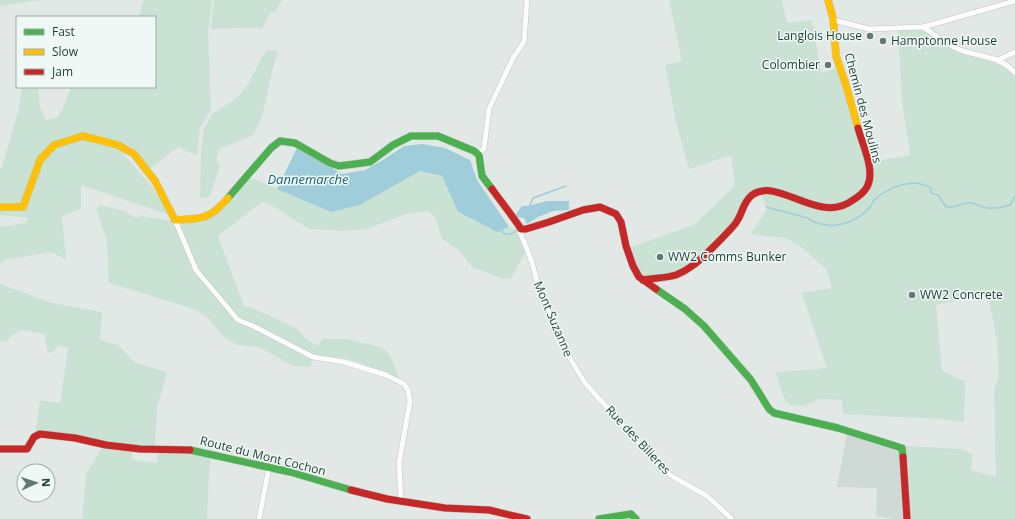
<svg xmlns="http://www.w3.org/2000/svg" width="1015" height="519" font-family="'Open Sans',sans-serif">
<rect width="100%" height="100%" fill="#e2e8e5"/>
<path fill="#cfdad6" d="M847,433L899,449L904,519H893L876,516L877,488L837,487Z"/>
<g fill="#cae2d3">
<path d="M0,0H41L0,6Z"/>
<path d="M144,0H212L208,31L211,109L200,128L197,155L186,151L179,146L149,169L132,147L112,139L109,147L120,150L152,187L170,215L81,185V209L62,216L66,260L52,252L5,260L0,264V227L26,223L28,218L0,215V169L2,167L19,108L22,87H38L40,108L46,120L58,117L66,102L71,87H155V17H139Z"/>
<path d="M214,0H282L275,12L270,13L262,29C246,27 228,29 211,29Z"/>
<path d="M669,0H782L787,23L812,20L821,73L839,68L866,165C867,169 868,176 866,180C861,197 842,206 827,206L755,190L736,220L691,264L674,273L644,278L640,276L628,248L694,225L735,186L731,155L689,169L676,122L665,65L682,61Z"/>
<path d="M898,29C905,29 915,28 922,31C935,35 945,45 957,51C977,61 998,58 1015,76V519H908L905,446L963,449L972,455L971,470L996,477L994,389L999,376L997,340L988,294L936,305L942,371L965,381L964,422L938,419L843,414L842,400L819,399L804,406L792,405L786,401L783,396L776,372L827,368L802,293L832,288L827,270L799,245L785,238L756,235L751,233L767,209L761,193H772L832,212L839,210L853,205L871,186L872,177L870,157L883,160L910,155L902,102Z"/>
<path d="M266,50L278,51L273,68L262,117L252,136L219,149L216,160L220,165L211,194L206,198H200L201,152L204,129L212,114L237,98L247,86Z"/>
<path d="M420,171L442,176L458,213L497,232L509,227L516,230L526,252L511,278L504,279L472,267L459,250L442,239L436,219L429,211L406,214L367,229L346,231L309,229L268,203L262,202L218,236L244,306L257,310L290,325L298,330L306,339L318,346L322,339H348L361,343L374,345L385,350L390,356L399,377L398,379L360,363L344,358L313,355L239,319L198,269L180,227L181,224L200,221L224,208L249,179H254L331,212L360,205Z"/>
<path d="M100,205L124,211L136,218L141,216L173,221L195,270L237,321L262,332L312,358L311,367L293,366L259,347L237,345L223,336L207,317L194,309L109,283L107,240L96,208Z"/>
<path d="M0,284L52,303L102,312L100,340L118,345L135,363L167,372L157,408L155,447L102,442L55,432L35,433L40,400L60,403L68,348L58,345L54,351L48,353L44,334L21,330L12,335L6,342L0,341Z"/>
<path d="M103,446L133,450L132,460L157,463L158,451L187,452L210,457L207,519H82L86,474Z"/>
</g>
<g fill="#9fcdd9">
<path d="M423,144L445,148L470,160L477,180L509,227L497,232L458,212L442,176L420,171L360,205L331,212L277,189L297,148L342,174L365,170L383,160L404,146Z"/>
<path d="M546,201H569V210L553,211L538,217L527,224L524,218L517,217L516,214L522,206H529Z"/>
</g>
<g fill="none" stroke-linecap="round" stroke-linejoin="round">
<g stroke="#9fcdd9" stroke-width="1.5">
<path d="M529,207L533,198L566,186"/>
<path d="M766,207L808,218C811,222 816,222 821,224C839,229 859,220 870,207C872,204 873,201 875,199C890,187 913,177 931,188V193L938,195L946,207C954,208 959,204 967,203C975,201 981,208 988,208C996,209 1003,207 1010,205L1015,196"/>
<path d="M501,230L505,234H511L517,230"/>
</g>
<g stroke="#bfc5c3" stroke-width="6">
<g id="street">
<path d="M833,18L837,21L869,29L923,27L1015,1"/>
<path d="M923,27C934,34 946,44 958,49C978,58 999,54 1015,73"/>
<path d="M998,60L1015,52"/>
<path d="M479,155L484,148L489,109L513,58L524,42L527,0"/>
<path d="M175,220L196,270L238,320L253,326L313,357L344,362L386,375L404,384L408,390L410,401L399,463L401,501"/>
<path d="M521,229L520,232L532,262L539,290L571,360L585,383L663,470L675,478L707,496L732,519"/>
<path d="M259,519L269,467"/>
</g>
</g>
<g stroke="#bdc6c3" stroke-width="8">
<g id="fast">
<path d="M228,198L271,148L280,141L295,143L330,163L339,166L370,162L393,145L411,136H438L474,151L479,155L482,176L492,189"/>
<path d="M656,289L685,309L704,326L751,380L769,409L774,413L838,428L902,448L903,457"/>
<path d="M190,450L290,472L351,490"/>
<path d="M599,519L631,514L636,519"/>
</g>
</g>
<g stroke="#bdc6c3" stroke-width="8">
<g id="slow">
<path d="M828,0L833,18L836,56L846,85L858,128"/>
<path d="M0,207H23L40,160L54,145L83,136L118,145L134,154L155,181L175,220C202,219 210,219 228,198"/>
</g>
</g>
<g stroke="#bdc6c3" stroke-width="8">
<g id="jam">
<path d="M492,189C502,203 512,215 521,229H526L549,222L583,210L600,207L616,214L621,222L626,246L633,266L639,277L656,289"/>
<path d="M643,280C654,278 666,278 676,275C681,273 688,269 692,266C699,262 734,227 737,221C743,212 743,202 752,195C778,176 819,226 853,200C858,197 864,192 867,187C876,171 862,144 858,128"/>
<path d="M0,449H27L34,437L40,434L75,438L106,445L140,449L190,450"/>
<path d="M903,457L907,519"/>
<path d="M351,490L387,499L445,508L489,510L527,519"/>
</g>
</g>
<use href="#street" stroke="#fbfcfb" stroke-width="5"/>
<use href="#fast" stroke="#4caf50" stroke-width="7"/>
<use href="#slow" stroke="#ffc107" stroke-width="7"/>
<use href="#jam" stroke="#c62828" stroke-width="7"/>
</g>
<g fill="#637873" stroke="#eff8f4" stroke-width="1.5">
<circle cx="870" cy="36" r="4"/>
<circle cx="883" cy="41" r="4"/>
<circle cx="828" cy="65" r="4"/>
<circle cx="660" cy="257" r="4"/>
<circle cx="912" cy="295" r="4"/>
</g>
<g text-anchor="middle" stroke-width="3" stroke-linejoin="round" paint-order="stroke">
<g font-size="12" fill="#1f3c36" stroke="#eff8f4" text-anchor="start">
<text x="862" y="40" text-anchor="end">Langlois House</text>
<text x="891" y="45">Hamptonne House</text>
<text x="820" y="69" text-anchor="end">Colombier</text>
<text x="668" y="261">WW2 Comms Bunker</text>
<text x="920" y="299">WW2 Concrete</text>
</g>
<g font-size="12" fill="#1f3c36" stroke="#eff8f4">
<text transform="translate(863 108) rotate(75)" y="4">Chemin des Moulins</text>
<text transform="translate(553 319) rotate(67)" y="4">Mont Suzanne</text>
<text transform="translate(638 440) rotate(47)" y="4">Rue des Bilieres</text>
<text transform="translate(263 456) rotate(14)" y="4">Route du Mont Cochon</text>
</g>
<g font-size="13" font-style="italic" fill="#16627b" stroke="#eff8f4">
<text x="308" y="184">Dannemarche</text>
</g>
</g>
<rect x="16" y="16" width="140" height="72" fill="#eff8f4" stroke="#9cada8"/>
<rect x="24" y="29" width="20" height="6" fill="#4caf50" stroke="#9cada8"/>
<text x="52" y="36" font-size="12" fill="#1f3c36">Fast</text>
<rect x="24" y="49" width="20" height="6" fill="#ffc107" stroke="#9cada8"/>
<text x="52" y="56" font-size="12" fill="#1f3c36">Slow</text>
<rect x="24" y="69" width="20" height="6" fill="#c62828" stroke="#9cada8"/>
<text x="52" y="76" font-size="12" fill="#1f3c36">Jam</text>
<g transform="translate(36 483) rotate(87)"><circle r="19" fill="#eff8f4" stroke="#9cada8"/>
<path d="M0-3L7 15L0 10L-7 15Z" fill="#637873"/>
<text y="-6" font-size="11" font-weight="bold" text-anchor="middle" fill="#1f3c36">N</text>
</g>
</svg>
